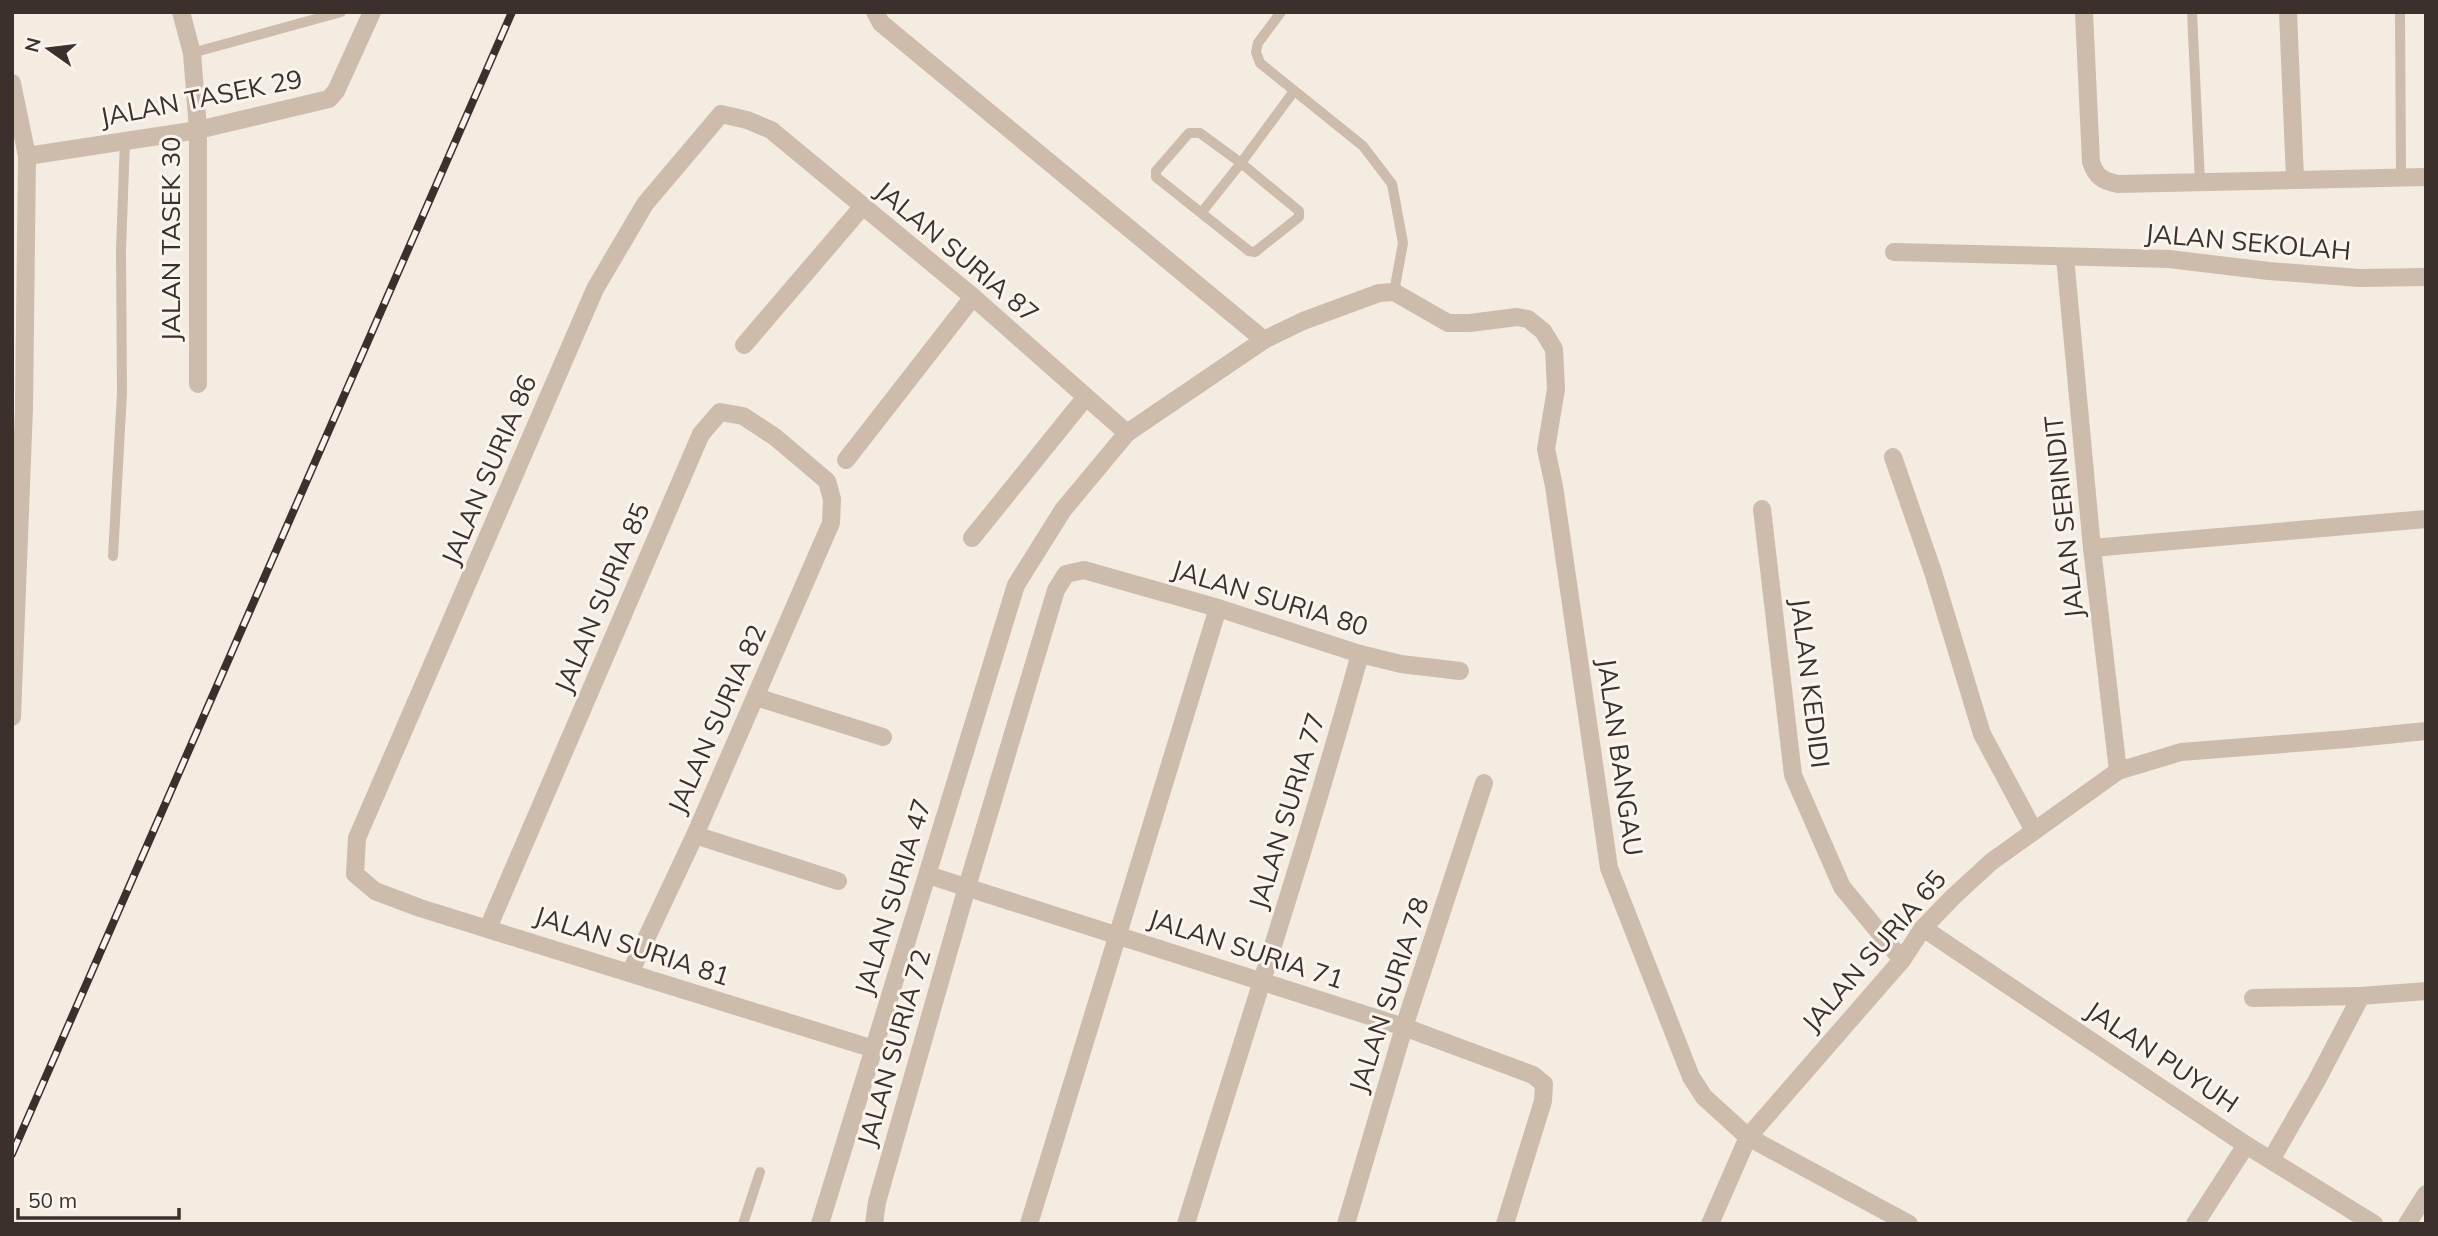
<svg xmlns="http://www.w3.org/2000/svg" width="2438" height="1236" font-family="Mulish,sans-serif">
<rect width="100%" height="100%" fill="#f4ebe1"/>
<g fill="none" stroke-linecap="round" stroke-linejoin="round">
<g stroke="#cdbbac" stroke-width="10">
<path d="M1281,12L1258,43L1256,52L1260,63L1363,146L1392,184L1403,243L1394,292"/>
<path d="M2192,12L2200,182"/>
<path d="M2400,12L2401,177"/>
<path d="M192,53L341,12"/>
<path d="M1202,212L1241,163L1299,211V217L1255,252L1249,251L1156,177V171L1189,133H1200L1241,163L1294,91"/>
<path d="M113,556L122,393L121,250L125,140"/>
<path d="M743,1224L760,1172"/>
</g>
<g stroke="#cdbbac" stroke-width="18">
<path d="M181,12L192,53L198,130V384"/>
<path d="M875,12L881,23L1264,340"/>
<path d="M2084,12L2091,162C2096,177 2103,181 2118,184L2426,177"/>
<path d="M2288,12L2295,179"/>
<path d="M12,83L27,156L24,408L12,717"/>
<path d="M27,156L198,130L329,99L336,91L372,12"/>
<path d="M1894,252L2169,259L2269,271L2359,278L2426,277"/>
<path d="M2065,257L2092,548L2118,771"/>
<path d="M744,345L863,206"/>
<path d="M1893,457L1933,572L1982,734L2034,831"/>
<path d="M846,460L973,297"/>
<path d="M1762,509L1793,775L1842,887L1902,960"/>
<path d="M972,538L1085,398"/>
<path d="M2092,548L2426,519"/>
<path d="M756,697L883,737"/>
<path d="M695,835L838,881"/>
<path d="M928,875L1404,1027L1533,1075L1544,1084L1543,1101L1505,1224"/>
<path d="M488,928L701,434L720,412L743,416L775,437L827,481L832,499L831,523L695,835L630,973"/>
<path d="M1923,928L2246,1145L2374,1224"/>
<path d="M2253,998L2361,996"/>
<path d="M874,1049L420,908L375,891L355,874L357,838L595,289L645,204L721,114L747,120L771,130L973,297L1127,433"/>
<path d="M2271,1160L2317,1080L2361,996L2426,991"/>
<path d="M820,1224L1016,585L1063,510L1127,433L1264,340L1303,321L1379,293L1394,292L1448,323H1470L1517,317L1528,319L1543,331L1554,349L1556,389L1546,449L1554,486L1609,868L1691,1077L1704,1097L1748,1137L1909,1224"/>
<path d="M874,1224L877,1202L967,887L1056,590L1066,574L1084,570L1218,608L1360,654L1401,664L1460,671"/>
<path d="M1029,1224L1218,608"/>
<path d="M1186,1224C1244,1034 1307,846 1360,654"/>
<path d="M1346,1224L1404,1027L1484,783"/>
<path d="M1710,1224L1748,1137L1902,960L1923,928L1953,897L1991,862L2118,771L2181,752L2347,739L2426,731"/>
<path d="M2195,1224L2246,1145"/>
<path d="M2407,1224L2426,1194"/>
</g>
<g stroke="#3b302b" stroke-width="8">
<path id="rail" d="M12,1154L512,12"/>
</g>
<use href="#rail" stroke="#fbf5ee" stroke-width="5" stroke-dasharray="16" stroke-linecap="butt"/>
</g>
<g text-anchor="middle" stroke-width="6" stroke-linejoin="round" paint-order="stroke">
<g font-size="26" fill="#3b302b" stroke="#fbf5ee">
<text transform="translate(201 98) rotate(-11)" y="9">JALAN TASEK 29</text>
<text transform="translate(171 239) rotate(-90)" y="9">JALAN TASEK 30</text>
<text transform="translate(2248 242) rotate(5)" y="9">JALAN SEKOLAH</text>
<text transform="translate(957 252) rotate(40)" y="9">JALAN SURIA 87</text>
<text transform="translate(489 470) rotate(-67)" y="9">JALAN SURIA 86</text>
<text transform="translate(2064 517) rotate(-96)" y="9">JALAN SERINDIT</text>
<text transform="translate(602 598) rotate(-67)" y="9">JALAN SURIA 85</text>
<text transform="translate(1270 598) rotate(17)" y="9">JALAN SURIA 80</text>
<text transform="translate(1810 683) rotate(83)" y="9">JALAN KEDIDI</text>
<text transform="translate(717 719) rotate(-66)" y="9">JALAN SURIA 82</text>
<text transform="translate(1620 757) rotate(82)" y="9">JALAN BANGAU</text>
<text transform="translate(1287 811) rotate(-73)" y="9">JALAN SURIA 77</text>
<text transform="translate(893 897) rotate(-73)" y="9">JALAN SURIA 47</text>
<text transform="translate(632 946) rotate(18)" y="9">JALAN SURIA 81</text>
<text transform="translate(1246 949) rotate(18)" y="9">JALAN SURIA 71</text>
<text transform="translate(1874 951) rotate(-49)" y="9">JALAN SURIA 65</text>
<text transform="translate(1389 995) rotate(-72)" y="9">JALAN SURIA 78</text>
<text transform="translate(894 1048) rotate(-74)" y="9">JALAN SURIA 72</text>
<text transform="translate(2162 1057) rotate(34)" y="9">JALAN PUYUH</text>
</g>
</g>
<rect width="2438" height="1236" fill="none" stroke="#3b302b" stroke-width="28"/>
<g transform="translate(49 49) rotate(284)" stroke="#fbf5ee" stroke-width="5" paint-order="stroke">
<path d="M0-5L12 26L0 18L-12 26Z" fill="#3b302b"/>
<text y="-10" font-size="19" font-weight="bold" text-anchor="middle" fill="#3b302b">N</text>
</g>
<path d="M18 1208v10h161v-10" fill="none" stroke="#3b302b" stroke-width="3.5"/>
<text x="28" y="1208" font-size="21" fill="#3b302b" stroke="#fbf5ee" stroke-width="5" paint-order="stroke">50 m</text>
</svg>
